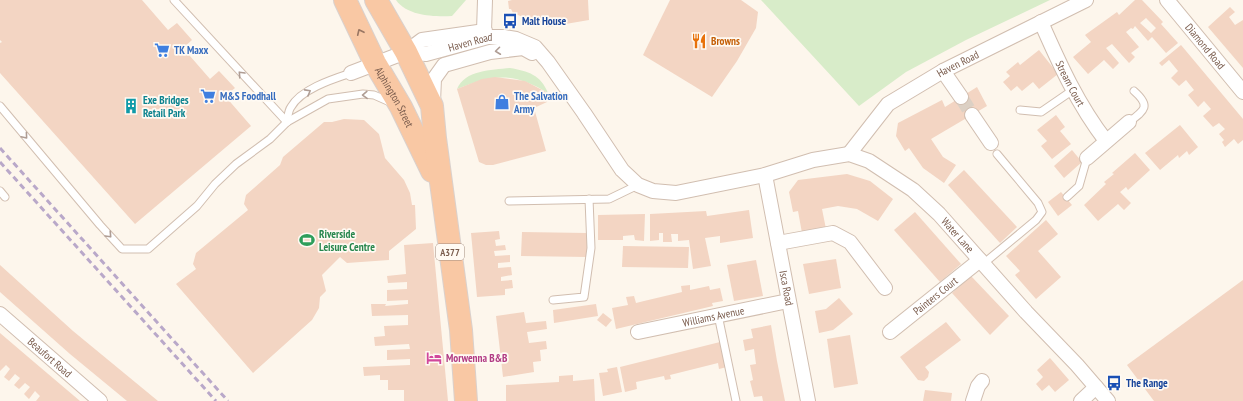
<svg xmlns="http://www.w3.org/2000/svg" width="1243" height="401" font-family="'PT Sans Narrow',sans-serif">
<rect width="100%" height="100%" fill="#fdf6ec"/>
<g fill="#d8ecc9">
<path d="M396,0H466L452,16C435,17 407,16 396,0Z"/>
<path d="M761,0H1050L966,40L906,72L859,106Z"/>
<path d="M510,68C528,71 541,75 548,93C513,72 494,74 457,89C465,70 491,70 510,68Z"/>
</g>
<g fill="#f3d5c3" fill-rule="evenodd">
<path d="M0,0H142L168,30L177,23L192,40L183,48L210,79L219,71L235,88L225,96L251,126L135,224L0,73V43L2,42L0,40Z"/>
<path d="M512,0H588L589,20L548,27L513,13L511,9H509L508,1Z"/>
<path d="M670,0H741L758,12L756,28L737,61L712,97L643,55Z"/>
<path d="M1135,0H1142L1163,22L1161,24L1178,43L1166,53L1152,37L1148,41L1135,26L1133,29L1131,28L1126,32L1139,47L1131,53L1135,57L1129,63L1112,44L1106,48L1119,63L1113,69L1104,60L1088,74L1073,57L1091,42L1085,35L1117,12L1119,15ZM1146,18L1156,28L1151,33L1140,23Z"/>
<path d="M1230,7L1235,12L1229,17L1235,25L1243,20V68L1208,27Z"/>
<path d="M1181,45L1243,119V140L1238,144L1234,139L1225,147L1222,142L1224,140L1219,134L1225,129L1219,123L1213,127L1203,116L1211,109L1204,101L1198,107L1188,95L1194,90L1186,80L1179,86L1171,78L1178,71L1169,60L1162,66L1159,63Z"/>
<path d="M1039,50L1058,74L1039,89L1033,82L1022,91L1017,86L1011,91L1003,82L1010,76L1006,72L1018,62L1020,65Z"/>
<path d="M495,77L525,81L548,93L547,102L534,108L546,151L493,165H486L479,162L457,89L482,79Z"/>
<path d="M977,87L987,106L931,139L943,157L956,165L944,183L923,168L909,148L905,151L896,136L898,123L942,100L945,107Z"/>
<path d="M1056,115L1065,127L1060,131L1071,144L1052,159L1041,146L1047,141L1037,130Z"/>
<path d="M344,119L364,120L379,134L385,158L404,180L410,193L412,205H415L416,229L389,251V260L347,263L340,257L322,275L326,291L320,297L319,308L312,320L253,373L176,284L196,269L193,264L196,253L248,210L244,204L246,195L280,165L283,157L324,122H332Z"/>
<path d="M1180,125L1198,147L1189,155L1187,151L1179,158L1178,155L1160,170L1145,153Z"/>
<path d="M1072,150L1082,162L1064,178L1054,166Z"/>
<path d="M1135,153L1150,170L1128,190L1126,187L1120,192L1131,203L1124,210L1118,204L1098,221L1084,205L1106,184L1104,182L1114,174L1112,173Z"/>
<path d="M964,170L1017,227L1000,243L948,185Z"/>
<path d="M847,174L870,181L893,199L878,221L857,209L838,206L822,209L826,229L802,233L798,211L793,212L789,192L798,180Z"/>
<path d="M1061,192L1072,205L1058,216L1048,202Z"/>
<path d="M749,210L753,238L720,243V236L705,238L711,266L693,269L689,240L678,241V234H671L672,242H663V233H659V240L650,241V214L706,211L707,216Z"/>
<path d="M915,212L961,264L940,282L894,230Z"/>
<path d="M645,214L644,241L635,240L634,235L623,236V240H598V215Z"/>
<path d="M1046,220L1058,234L1038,251L1061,277L1036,299L1015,275L1020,271L1006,256Z"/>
<path d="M499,231L500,239L495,240L496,246L505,245L506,250L494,251L495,256L510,255V262L498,263V268L511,267L512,275L501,277V281L512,280L513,288L505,289V295L477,297L471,233Z"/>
<path d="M522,232L587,233V257L521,256Z"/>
<path d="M433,243L448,401H404V390H388V380H380V375L364,376L363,367L410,365V359L387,360V350L410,349L409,344L375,346L374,337L385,336L384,326L408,325V315L372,316L371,304H386L385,306L408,304V300L387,301V290L407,289V282L388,283L387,276L406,274L404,245Z"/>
<path d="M623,246L689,247L688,268L622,267Z"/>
<path d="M836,259L841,288L809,294L803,264Z"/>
<path d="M756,260L763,296L734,301L727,265Z"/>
<path d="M0,265L73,331L158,401H127L70,354L0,292Z"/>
<path d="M971,276L1009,316L990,335L952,293Z"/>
<path d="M1243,280V401H1154L1127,365Z"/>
<path d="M690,285V290L709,286L710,290L720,288L723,301L712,303L713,306L616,329L612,308L628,305L626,297L634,296L636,303L644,301L682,292L681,286Z"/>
<path d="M839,298L853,314L833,330L819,333L815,311L826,309Z"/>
<path d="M596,304L598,316L554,323L553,310Z"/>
<path d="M524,312L526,323L546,321L547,329L527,332L529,343L546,341L547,349L540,350L541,361L533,362L534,372L503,377L496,316Z"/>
<path d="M603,313L612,320L606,327L597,320Z"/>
<path d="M946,322L961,340L925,367L929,372L928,377L924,381L918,380L900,357Z"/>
<path d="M771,325L777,361L785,401H763L762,396L754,397L750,381L753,380L750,365L756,364L754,349L745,351L743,340L753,338L751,329Z"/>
<path d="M0,333L34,362L80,401H36L40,396L35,391L29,399L24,394L30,387L25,383L19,389L14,385L20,378L15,374L9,381L4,377L10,369L6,365L0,371Z"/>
<path d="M850,335L858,384L834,388L827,339Z"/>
<path d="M720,342L727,367L719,369L718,363L670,375L671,379L665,380L664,376L636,382L637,389L625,392L620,367Z"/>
<path d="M1050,358L1069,380L1055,392L1049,385L1042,391L1036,384L1043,377L1037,370Z"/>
<path d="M617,367L622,392L603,396L599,373L608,372L607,369Z"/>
<path d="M573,375V381L594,379L595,401H506V385L559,382V376Z"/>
<path d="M925,390L952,393L951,401H923Z"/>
</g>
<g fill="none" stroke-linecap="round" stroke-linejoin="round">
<path stroke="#dcd0c4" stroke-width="14" stroke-dasharray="14 7" stroke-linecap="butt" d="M961,97L972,115"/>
<g stroke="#d1beb0" stroke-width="9">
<g id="service">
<path d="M174,0L287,122"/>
<path d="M0,106L100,225L122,249H148L197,206L215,184L236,164L270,139L287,122L328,99L363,94L374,95L392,103"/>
<path d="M1020,110L1041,112L1073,90"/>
<path d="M287,122C288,117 288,111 291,107C301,89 333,79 351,73"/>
<path d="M1129,122C1145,110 1151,106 1134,91"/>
<path d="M0,191L5,197"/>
<path d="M1067,197L1079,186L1087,158"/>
<path d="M509,201L609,199L638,185"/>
<path d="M983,264L1036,220L1042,212L1038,203L997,154"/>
<path d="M553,300L584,297L591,248L589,199"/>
<path d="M718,315L736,401"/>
</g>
</g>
<g stroke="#d1beb0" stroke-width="16">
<g id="minor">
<path id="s1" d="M1167,0L1243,92"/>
<path id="s2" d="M1041,22C1059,63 1078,105 1106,141"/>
<path d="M484,31L485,0"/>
<path id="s3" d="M406,52L426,54L488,37H504L516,39L535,47L548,62L584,113L622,170L638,185L653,191L676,193L765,175L813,160L849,154L869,161L913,190L939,214L1026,312L1077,365L1108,401"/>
<path d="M943,71L961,97"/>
<path d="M351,73L406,52L422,40L485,31"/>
<path d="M433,102L434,79L444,65L490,52L523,48L532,53"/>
<path d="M972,115L991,143"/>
<path id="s4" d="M849,154L888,104L943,71L1086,0"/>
<path d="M1087,158L1129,122"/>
<path id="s5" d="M765,175L808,401"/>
<path d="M778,243L833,233L850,242L885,288"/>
<path id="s6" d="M0,314L100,401"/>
<path id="s7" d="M638,332L788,301"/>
<path id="s8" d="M890,332L980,260"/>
<path d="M973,401L978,386L982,381"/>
<path d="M1081,401L1096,387"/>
</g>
</g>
<g stroke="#dad1cd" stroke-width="24">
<g id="trunk">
<path id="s9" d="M345,0L375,63L401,107L432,171"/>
<path d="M376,0L406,52L432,106L435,138L461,330L466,401"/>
</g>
</g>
<use href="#service" stroke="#fff" stroke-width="7"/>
<use href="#minor" stroke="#fff" stroke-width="14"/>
<use href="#trunk" stroke="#f9c8a4" stroke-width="22"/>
<g stroke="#b9a8c9" stroke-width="3" stroke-dasharray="6 4" stroke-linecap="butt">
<path d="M0,148L228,401"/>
<path d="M0,162L216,401"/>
</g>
</g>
<defs><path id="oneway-chevron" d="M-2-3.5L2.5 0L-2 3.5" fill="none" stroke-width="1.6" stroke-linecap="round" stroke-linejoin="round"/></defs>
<use stroke="#9a7763" href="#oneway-chevron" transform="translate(360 32) rotate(-115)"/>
<g stroke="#af9d94">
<use href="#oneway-chevron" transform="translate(498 51) rotate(173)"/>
<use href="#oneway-chevron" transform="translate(241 74) rotate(-133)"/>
<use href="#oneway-chevron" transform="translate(308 92) rotate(-29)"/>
<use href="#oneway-chevron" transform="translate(365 95) rotate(178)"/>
<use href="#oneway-chevron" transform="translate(25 136) rotate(50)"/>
<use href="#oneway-chevron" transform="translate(109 235) rotate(47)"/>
</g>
<defs>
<g id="bus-bare" transform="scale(1.2)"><path d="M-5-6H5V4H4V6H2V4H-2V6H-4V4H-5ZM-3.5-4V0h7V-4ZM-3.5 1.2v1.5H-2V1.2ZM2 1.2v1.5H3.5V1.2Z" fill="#1a4fb4" stroke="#fffaf3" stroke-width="2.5" paint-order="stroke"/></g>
<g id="restaurant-bare" transform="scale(1.2)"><path d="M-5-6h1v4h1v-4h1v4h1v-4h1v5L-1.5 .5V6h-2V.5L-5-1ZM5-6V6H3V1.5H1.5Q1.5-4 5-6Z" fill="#e8710a" stroke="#fffaf3" stroke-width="2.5" paint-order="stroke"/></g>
<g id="supermarket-bare" transform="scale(1.2)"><path d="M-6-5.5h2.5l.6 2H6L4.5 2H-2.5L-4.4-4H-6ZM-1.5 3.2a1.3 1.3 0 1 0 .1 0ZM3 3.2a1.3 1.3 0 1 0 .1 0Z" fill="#3f7fe0" stroke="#fffaf3" stroke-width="2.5" paint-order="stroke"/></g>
<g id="shop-bare" transform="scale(1.2)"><path d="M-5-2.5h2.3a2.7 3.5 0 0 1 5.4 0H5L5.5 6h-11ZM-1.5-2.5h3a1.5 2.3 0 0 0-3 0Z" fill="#3f7fe0" stroke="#fffaf3" stroke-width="2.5" paint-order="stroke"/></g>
<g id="building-bare" transform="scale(1.2)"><path d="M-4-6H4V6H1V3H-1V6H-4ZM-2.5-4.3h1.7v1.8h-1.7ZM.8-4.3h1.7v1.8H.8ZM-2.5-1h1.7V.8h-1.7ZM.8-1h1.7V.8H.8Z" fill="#0f9aa8" stroke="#fffaf3" stroke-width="2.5" paint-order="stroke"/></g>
<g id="stadium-bare" transform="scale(1.2)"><path d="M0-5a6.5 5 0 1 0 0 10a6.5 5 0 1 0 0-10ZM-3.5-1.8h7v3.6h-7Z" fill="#2e9e5b" stroke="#fffaf3" stroke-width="2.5" paint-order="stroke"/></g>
<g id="hotel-bare" transform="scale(1.2)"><path d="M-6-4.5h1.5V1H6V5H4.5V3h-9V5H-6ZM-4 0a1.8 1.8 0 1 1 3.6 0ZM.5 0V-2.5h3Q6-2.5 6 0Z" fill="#d1479c" stroke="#fffaf3" stroke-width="2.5" paint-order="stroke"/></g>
</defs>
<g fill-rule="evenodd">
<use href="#bus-bare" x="510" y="21"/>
<use href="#restaurant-bare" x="699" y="41"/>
<use href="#supermarket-bare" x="162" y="50"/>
<use href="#supermarket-bare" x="208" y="96"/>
<use href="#shop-bare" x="502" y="102"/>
<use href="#building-bare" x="131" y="106"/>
<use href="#stadium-bare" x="307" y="240"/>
<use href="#hotel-bare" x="434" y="358"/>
<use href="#bus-bare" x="1114" y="383"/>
</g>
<g text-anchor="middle" stroke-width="3.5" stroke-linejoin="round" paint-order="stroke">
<rect fill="#fffaf3" stroke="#a28b7f" stroke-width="1" x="436" y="244" width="28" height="16" rx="3"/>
<g font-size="10" font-weight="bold" fill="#7a5c4d">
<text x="450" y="256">A377</text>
</g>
<g font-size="11" font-weight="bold" fill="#164399" stroke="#fffaf3" text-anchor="start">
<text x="522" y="25">Malt House</text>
<text x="1126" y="387">The Range</text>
</g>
<g font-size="11" font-weight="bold" fill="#c56008" stroke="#fffaf3" text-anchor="start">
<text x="711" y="45">Browns</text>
</g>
<g font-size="11" fill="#7a5c4d" stroke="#fffaf3">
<text dy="4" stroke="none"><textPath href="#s3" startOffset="66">Haven Road</textPath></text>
<text dy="4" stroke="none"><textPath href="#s1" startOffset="60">Diamond Road</textPath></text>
<text dy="4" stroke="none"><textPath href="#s4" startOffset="144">Haven Road</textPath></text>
<text dy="4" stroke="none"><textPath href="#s2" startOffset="68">Stream Court</textPath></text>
<text dy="4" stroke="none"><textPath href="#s9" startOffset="109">Alphington Street</textPath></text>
<text dy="4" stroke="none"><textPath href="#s3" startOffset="660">Water Lane</textPath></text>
<text dy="4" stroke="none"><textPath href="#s5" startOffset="115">Isca Road</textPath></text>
<text dy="4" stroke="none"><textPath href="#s8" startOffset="58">Painters Court</textPath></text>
<text dy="4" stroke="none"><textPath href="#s7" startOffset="77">Williams Avenue</textPath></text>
<text dy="4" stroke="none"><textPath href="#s6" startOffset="66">Beaufort Road</textPath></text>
</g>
<g font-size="11" font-weight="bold" fill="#366cbe" stroke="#fffaf3" text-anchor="start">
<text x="174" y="54">TK Maxx</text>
<text x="220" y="100">M&amp;S Foodhall</text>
<text x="514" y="100">The Salvation<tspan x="514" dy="13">Army</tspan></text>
</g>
<g font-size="11" font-weight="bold" fill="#0d838f" stroke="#fffaf3" text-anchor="start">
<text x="143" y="104">Exe Bridges<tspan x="143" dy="13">Retail Park</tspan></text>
</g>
<g font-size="11" font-weight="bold" fill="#27864d" stroke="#fffaf3" text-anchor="start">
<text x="319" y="238">Riverside<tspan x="319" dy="13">Leisure Centre</tspan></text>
</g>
<g font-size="11" font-weight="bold" fill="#b23c85" stroke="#fffaf3" text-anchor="start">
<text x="446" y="362">Morwenna B&amp;B</text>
</g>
</g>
</svg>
